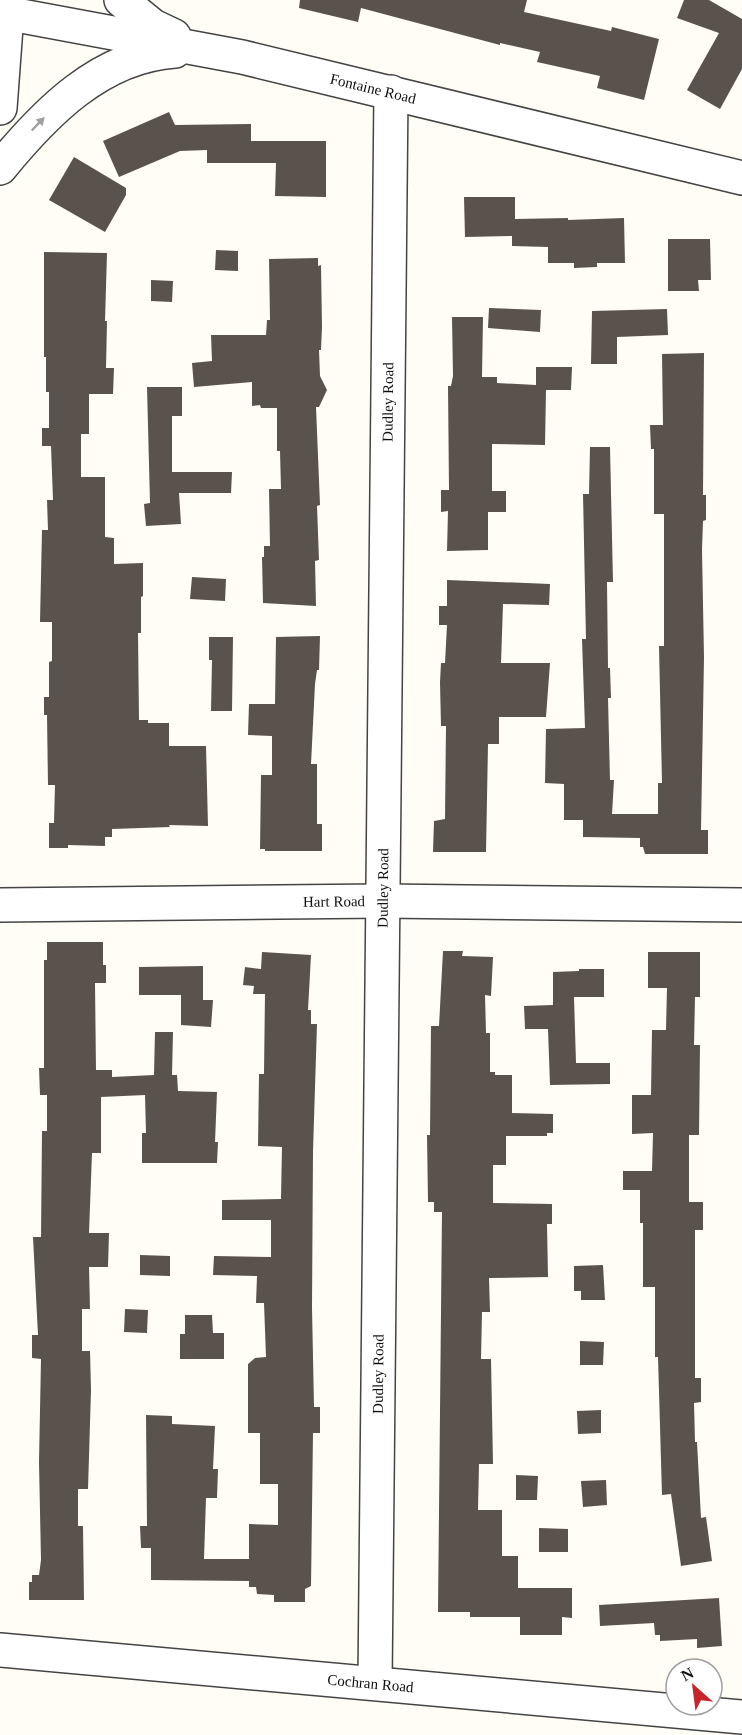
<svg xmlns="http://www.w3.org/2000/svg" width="742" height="1735" font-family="Georgia,serif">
<rect width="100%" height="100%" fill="#fffdf5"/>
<g fill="#5a524d">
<path d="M300,0H527L524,12L611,31L612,27L659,39L644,100L597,88L600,76L537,62L540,52L500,43V45L361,8L358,22L299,8Z"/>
<path d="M684,0H709L742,19V69L720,109L687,90L719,33L677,18Z"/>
<path d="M169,112L175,125L251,124V141H326V197L275,196L276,163H207V150L180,151L119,177L103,141Z"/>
<path d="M74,157L126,188V195L105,232L49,200Z"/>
<path d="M464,197H515V219L568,218V220L624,218L625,263H597V267L574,268V263H548V247L512,246V236L465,237Z"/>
<path d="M668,239H710L711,280H698L699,291H668Z"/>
<path d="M216,250L238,251V271L215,270Z"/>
<path d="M44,252L107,253L105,321H107L106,368H114L113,394H89V434H81V477H105V537L114,538V564L143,563V596L141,597V633H138L139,720H148V723H169V746H206L208,826L169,825L170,827L112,829V837H105V846L68,845V848H49V823H54L55,785H48L47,715H44V697H49V662L52,661V622H40L42,530H48L47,500H53L51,446H42V428H49V392H46V357H44Z"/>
<path d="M318,258V266L321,265L322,327L321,350H319L320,376L327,390L319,407H316L320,505L317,506L319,560L315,561L316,606L263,603L262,557H264V546H270L269,489H281L280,451H277V408H261L260,405L252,406V382L194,387L192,363L212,361L211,335H266L267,320H270L269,259Z"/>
<path d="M151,280L173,281L172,302L151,301Z"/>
<path d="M489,308L541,310L540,332L488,328Z"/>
<path d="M667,309L668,335L617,337V364H591L592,311Z"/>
<path d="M452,317H483L482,377H497V383L536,385V367H572L571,390H546L545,445L492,444V491H506V512H488V550L447,551L448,511L441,512V490H449L448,386H451L453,376Z"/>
<path d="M704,353L703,495H706V520L703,521L702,550L704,658L701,830H708V854H645L643,847H640V838L583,837V820H564V784L545,783L546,729L585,728L582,639H586L583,494H589L590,447H610L613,582H607L608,668H610L611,698H608L610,780H614L612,814H658V783H662L659,646H664V514H654V449H651L650,425H663L662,354Z"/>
<path d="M147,387H182V416H172V472H232L231,493H179L181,524L146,526L144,504L150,503Z"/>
<path d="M192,577L226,579L225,601L190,599Z"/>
<path d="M447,580L550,584L549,605L503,604L501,663H550L546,717H499V744H488L486,852H433L434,821L445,819L446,726H441L440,682L441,663H445L447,625H439V606H447Z"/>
<path d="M320,636L319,670H317L315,684L311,764H317V824H322V851H265V849H260L261,775H272V736L248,735L249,704H275L276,637Z"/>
<path d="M209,637H233L232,711H211L212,660H209Z"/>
<path d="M47,942H103V965H106V983H95L96,1070H112V1077L154,1075L155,1032H173L172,1075H177L178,1091L217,1092L215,1142H218L217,1163H142V1133H146L145,1095L101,1097V1153H92L89,1233H109L108,1267H89L90,1309H82V1351H90L91,1390L88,1489H78V1526H83L84,1600H29V1582H32V1575H39L41,1560L39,1462L41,1359L32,1358V1335H38L33,1237H41L42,1131H47V1095H40L39,1068H44V960H47Z"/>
<path d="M443,951H463L462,956L493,957L491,996L485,995L486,1033H490V1072H495V1075H512V1113L553,1114V1133H547V1136H506V1165H493V1203L552,1204V1224H547L548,1277L489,1278L490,1312H482L481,1359H491L493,1464H479L478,1510H502V1556H518V1588H572V1618L562,1617V1635H520V1617H470V1612H438L442,1212H434V1202H428L427,1135H430L431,1026H439Z"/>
<path d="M262,952L311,955L308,1010H311V1024H317L313,1151L312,1308L314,1407H320V1433H313L311,1586L305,1589V1602H274V1595L257,1594L256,1587H249V1581L151,1580V1548H141L140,1526H147L146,1415L172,1416V1424L215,1426L213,1469H218L217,1498H206L204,1559H249V1524L278,1525V1484H260V1433H248V1364L255,1358L266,1357L264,1303H256L257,1276L213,1275L214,1256L271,1257V1220H222V1200L281,1199L282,1147L258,1146L259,1074H264L265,994H253L254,986L243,985L245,967L261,969Z"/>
<path d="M648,952H700V997H695L694,1045H700L699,1135H689V1202H703V1230H695V1378H701V1402L694,1403L695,1442H697L701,1518L706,1517L712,1561L681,1566L671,1494L662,1495L658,1357H655V1287H643V1223H640V1190H623V1171H652L653,1133L632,1134V1095H651L652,1030H666L667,988H648Z"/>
<path d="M203,966V1000H213L211,1027L181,1025V995H139V967Z"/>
<path d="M579,969H604V997H574L576,1063H610V1084L550,1085L548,1029H525L524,1006L553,1005V972L579,971Z"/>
<path d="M140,1255L170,1256V1276L140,1275Z"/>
<path d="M603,1265L605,1300H581V1291H574V1266Z"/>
<path d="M125,1309L148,1310L147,1333L124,1332Z"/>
<path d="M185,1315H212L213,1333H224V1359H180V1334H185Z"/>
<path d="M580,1341L604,1342L603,1365H580Z"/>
<path d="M601,1410V1433L578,1434L577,1411Z"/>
<path d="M516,1475L538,1476L537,1500H516Z"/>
<path d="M606,1480L607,1505L583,1507L581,1481Z"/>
<path d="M539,1528L568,1529V1552H539Z"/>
<path d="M719,1598L722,1646L697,1648V1639L660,1641V1635H655L654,1623L600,1626L599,1605Z"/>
</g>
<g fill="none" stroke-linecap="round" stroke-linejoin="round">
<g stroke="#444" stroke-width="36">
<g id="minor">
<path d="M121,0L153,26L174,36"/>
<path id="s1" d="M0,12L242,57L742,178"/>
<path d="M0,108L8,0"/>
<path d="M0,168C45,113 100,56 175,51"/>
<path id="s2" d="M0,905L383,901L742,905"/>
<path id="s3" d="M0,1650L742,1717"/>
<path id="s4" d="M375,1683L391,92"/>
</g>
</g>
<use href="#minor" stroke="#fff" stroke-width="33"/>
</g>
<defs><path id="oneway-solid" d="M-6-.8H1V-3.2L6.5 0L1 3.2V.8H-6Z" transform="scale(1.5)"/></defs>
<use fill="#a0a0a0" href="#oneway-solid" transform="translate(38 124) rotate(-46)"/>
<g text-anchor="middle" stroke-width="6" stroke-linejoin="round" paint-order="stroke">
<g font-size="15" fill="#111" stroke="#fff">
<text dy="5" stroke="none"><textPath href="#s1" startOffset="381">Fontaine Road</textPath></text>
<text dy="5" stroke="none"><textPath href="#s4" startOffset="1281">Dudley Road</textPath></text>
<text dy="5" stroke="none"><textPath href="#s4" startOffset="795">Dudley Road</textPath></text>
<text dy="5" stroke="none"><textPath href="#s2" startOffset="334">Hart Road</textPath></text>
<text dy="5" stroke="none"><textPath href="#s4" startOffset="309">Dudley Road</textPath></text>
<text dy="5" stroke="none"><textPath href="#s3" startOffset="372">Cochran Road</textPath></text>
</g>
</g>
<g transform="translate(694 1687) rotate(332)"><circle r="28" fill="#ffffff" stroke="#a0a0a0" stroke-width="1.5"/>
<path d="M0-4.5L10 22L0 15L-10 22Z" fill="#c4262e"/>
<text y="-9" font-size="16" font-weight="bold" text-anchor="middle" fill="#111111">N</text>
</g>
</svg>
